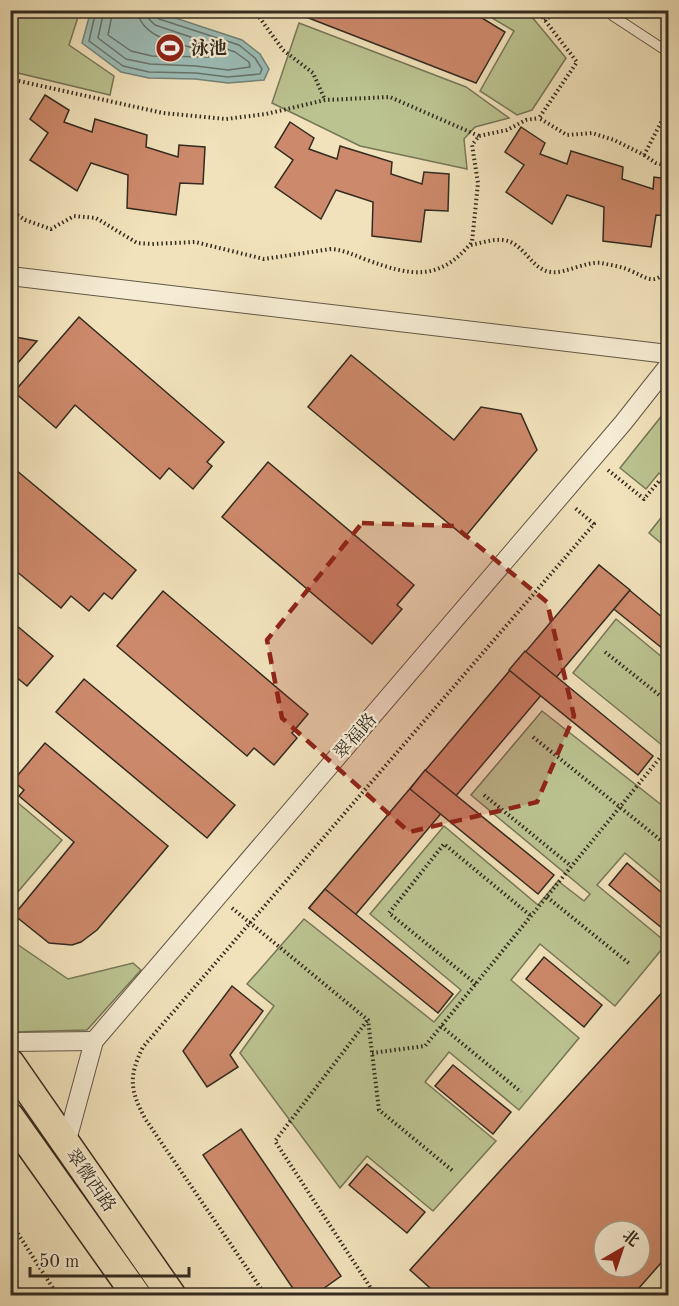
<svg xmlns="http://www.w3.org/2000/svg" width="679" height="1306" font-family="'Old Standard TT','Noto Serif SC',serif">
<rect width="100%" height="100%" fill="#f1e2bb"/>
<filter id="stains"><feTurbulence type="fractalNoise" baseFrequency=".00333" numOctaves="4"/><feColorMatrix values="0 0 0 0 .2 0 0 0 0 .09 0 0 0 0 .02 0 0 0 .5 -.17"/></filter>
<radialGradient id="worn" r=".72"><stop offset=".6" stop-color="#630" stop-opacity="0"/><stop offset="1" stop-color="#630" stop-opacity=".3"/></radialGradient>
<g fill="#bbc390" stroke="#777758" stroke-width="1.5">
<path d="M10,11H80L69,45L114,76L110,95L14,72L10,62Z"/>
<path d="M480,11H527L566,58L532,110L517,115L480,91L514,31Z"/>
<path d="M299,23L466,87L509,118L475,127L464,139L467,169L360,146L272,103Z"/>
<path d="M668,408V481L659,473L646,489L620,468Z"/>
<path d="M668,509V549L649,533Z"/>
<path d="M616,619L668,662V750L573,673Z"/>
<path d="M542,711L668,810V889L625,853L597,885L667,943L615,1006L540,944L511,980L579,1038L519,1110L449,1052L425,1082L496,1141L433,1211L367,1156L340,1188L240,1053L274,1006L247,984L304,919L434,1022L461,990L370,914L444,826L538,905L558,881L584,901L590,894L471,795Z"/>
<path d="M11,797L62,840L11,900H10Z"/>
<path d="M11,940L68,979L133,963L141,970L87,1030L11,1032Z"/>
</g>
<path fill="#9cbdb7" stroke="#72837b" stroke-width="1.5" d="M91,10L159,11L160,13L242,40L260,54L269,69L264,80L228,83L195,79L149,78L121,72L82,43Z"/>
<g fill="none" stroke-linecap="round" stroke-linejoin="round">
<g stroke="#68746c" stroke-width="1.5">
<path d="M96,10L89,41L123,66L149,72L196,73L228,77L260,74L262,69L255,58L239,45L159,19L156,16L155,10"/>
<path d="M104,10L98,38L126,59L150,64L196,66L228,70L250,67L249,62L235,52L155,25L149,19L147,10"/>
<path d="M113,10L108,35L131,51L152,56L209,57L208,52C185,45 139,39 138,10"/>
</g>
</g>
<g fill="#cd896b" stroke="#332b20" stroke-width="1.5" fill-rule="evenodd">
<path d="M288,10H469L505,32L476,83Z"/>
<path d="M45,95L69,110L64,122L92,132L95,119L147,135L146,147L178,157L179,145L205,147L203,184L180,183L176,215L127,208L128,175L91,163L77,191L30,160L48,133L30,119Z"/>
<path d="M290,122L314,138L309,149L337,159L340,146L392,162L391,174L422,184L424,172L449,174L448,211L425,210L421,242L372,236L373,202L336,190L321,219L275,187L293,160L275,147Z"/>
<path d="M521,127L545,143L540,154L567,164L571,151L623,167L622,179L653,189L654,177L668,179V216L656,215L651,247L603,241L604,207L567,195L552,224L506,192L524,165L505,152Z"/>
<path d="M79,317L224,442L207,462L212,466L193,489L169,468L160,479L75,405L56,428L14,392Z"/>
<path d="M10,336L37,341L10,372Z"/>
<path d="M351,355L454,440L481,407L521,414L537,450L465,537L308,407Z"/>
<path d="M268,462L414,585L397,605L402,609L372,644L222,517Z"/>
<path d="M10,465L136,570L112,599L104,593L89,611L71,596L61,608L10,566Z"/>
<path d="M599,565L668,622V653L583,584Z"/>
<path d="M599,565L630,590L340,933L309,908Z"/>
<path d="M163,591L308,714L292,733L297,738L274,765L254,748L247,756L117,646Z"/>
<path d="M10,620L53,656L27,686L10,672Z"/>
<path d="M525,651L653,756L638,775L509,670Z"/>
<path d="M84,679L235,805L207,838L56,712Z"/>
<path d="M45,743L168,846L97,930L81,942L72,945L49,943L14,915L74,842L19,796L24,790L13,781Z"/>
<path d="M425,770L554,875L538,894L410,789Z"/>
<path d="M627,863L668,898V933L609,885Z"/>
<path d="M325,889L453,994L438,1013L309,908Z"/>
<path d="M544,957L602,1005L584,1027L526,979Z"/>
<path d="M232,986L263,1011L230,1055L238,1067L207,1087L183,1051Z"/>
<path d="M668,986V1255L632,1296H439L410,1270ZM604,1231H640V1267H604Z"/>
<path d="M453,1065L511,1112L493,1134L435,1086Z"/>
<path d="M241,1129L341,1276L313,1296H298L203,1155Z"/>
<path d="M367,1164L425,1212L407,1233L349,1185Z"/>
</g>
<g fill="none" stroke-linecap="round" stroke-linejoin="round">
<g stroke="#625947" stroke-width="11">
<path id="lane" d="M615,10L613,16L668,52"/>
</g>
<g stroke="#625947" stroke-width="20">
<g id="street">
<path d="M10,276L668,354"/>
<path d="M10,1042L94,1041"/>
<path d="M66,1144L94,1041L623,423L668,366"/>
</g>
</g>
<g stroke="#332b20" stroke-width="31">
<g id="primary">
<path d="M10,1063L172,1296"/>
<path d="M10,1117L137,1296"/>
</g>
</g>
<g stroke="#332b20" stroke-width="4" stroke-dasharray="1.5 3" stroke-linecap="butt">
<path d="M254,10L283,50L313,73L325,100"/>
<path d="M537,10L577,62L539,118L567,135L592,133L614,140L644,155L667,111"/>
<path d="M655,10L668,18"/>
<path d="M544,20L564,10"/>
<path d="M10,79L163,113L226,119L266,114L325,100L390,97L479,136"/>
<path d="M644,155L656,163L668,166"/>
<path d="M10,210L25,220L51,229L74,216L96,218L137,243L152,244L195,242L264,259L331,249C344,250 354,255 367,260C411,276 439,282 472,242L478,183L472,145L479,136L507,130L526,120L539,118"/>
<path d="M471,245C481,243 492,239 503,240C524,242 531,270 551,272C565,274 586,261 601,263C610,265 620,266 629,270C646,277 654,287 668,269"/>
<path d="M608,470L644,499L660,480L668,487"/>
<path d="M605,652L668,702"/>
<path d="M533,737L668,846"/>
<path d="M484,795L571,866"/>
<path d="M547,897L631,965"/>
<path d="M232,908L368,1020L379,1110L453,1171"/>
<path d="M476,984L389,913L444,844L531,916"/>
<path d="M367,1021L275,1141L376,1296"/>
<path d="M441,1026L521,1092"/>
<path d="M372,1053L425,1046L668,748"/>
<path d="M13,1226L58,1296"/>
<path d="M266,1296L146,1120C130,1091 128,1077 143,1047L594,524L575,508"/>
</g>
<use href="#lane" stroke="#f6ecd3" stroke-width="9"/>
<use href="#street" stroke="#f6ecd3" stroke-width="18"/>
<use href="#primary" stroke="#f1e2bb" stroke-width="28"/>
</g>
<path fill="#8f2418" fill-opacity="0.2" stroke="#8f2418" stroke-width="4.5" stroke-dasharray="12 8" stroke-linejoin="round" d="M362,523L454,526L547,602L574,716L537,802L409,832L282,718L267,640Z"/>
<defs>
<g id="stadium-disc" transform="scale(1.5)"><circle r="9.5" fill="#8f2418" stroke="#f6ecd3"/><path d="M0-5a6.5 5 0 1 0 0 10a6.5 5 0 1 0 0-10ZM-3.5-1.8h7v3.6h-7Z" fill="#fff"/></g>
</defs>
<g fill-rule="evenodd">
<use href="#stadium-disc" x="170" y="48"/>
</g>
<g text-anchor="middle" stroke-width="4.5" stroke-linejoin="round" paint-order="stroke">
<g font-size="18" font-weight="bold" fill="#332b20" stroke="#f6ecd3" text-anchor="start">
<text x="191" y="54">泳池</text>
</g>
<g font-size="18" fill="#332b20" stroke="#f6ecd3">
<text transform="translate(355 736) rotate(-49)" y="6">翠福路</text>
<text transform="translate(91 1180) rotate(55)" y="6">翠微西路</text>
</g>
</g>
<rect width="679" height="1306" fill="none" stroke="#f1e2bb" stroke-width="36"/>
<rect x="12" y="12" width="655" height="1282" fill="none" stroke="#332b20" stroke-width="3"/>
<rect x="18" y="18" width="643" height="1270" fill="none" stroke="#332b20" stroke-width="1.5"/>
<g transform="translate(622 1249) rotate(39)"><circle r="28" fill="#f6ecd3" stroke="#a89f8b" stroke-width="1.5"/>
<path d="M0-4.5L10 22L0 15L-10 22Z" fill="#8f2418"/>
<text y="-9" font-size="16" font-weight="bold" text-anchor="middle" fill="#332b20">北</text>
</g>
<path d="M30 1267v9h159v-9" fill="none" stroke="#332b20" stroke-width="3"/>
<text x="39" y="1267" font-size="18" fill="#332b20" stroke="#f6ecd3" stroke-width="4.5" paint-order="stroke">50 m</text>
<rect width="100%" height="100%" filter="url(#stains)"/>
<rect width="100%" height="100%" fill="url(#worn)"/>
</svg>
